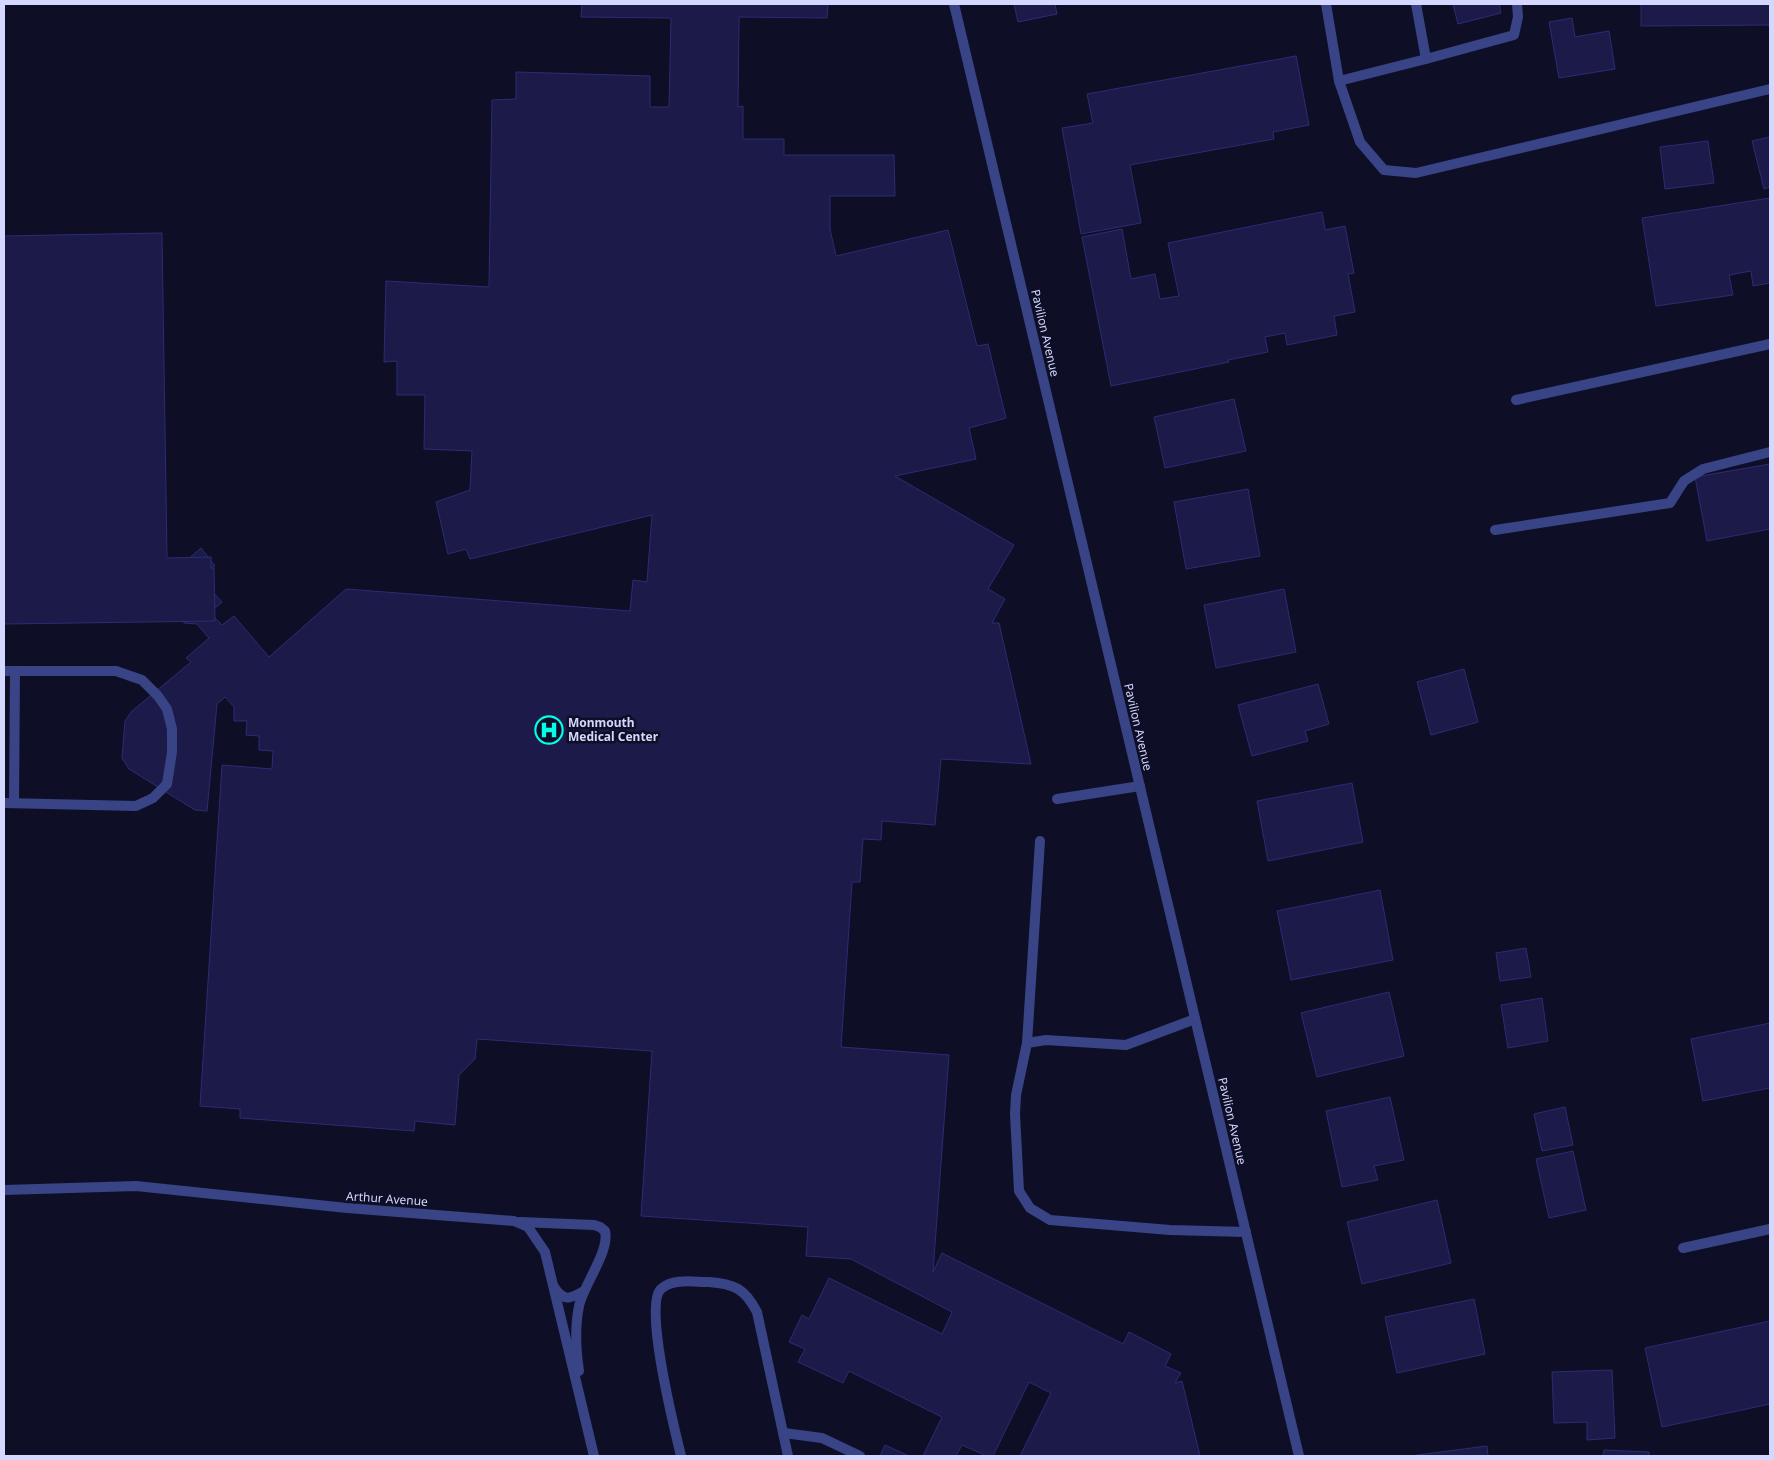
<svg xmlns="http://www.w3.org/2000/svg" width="1774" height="1460" font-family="'Noto Sans',sans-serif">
<rect width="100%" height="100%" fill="#0e0f26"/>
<g fill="#1b1a48" stroke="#2c2c74">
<path d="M582,4H828L827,18L739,17L738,107L743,106V139H784V155H894L895,196H830V229L836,256L948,230L977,346L988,344L1006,418L969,428L976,459L895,476L1014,545L988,589L1005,599L992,623H999L1031,764L941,759L935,825L882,821L881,840L863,839L860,882H852L841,1047L949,1055L933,1272L942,1253L1123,1344L1129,1332L1171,1354L1165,1366L1181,1373L1175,1383L1182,1381L1200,1456H1020L1051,1393L1029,1382L993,1456H987L962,1445L956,1456H923L942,1417L849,1371L843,1383L798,1362L805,1349L789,1342L802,1315L809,1319L829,1278L942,1334L952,1312L851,1259L806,1256L808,1227L641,1216L652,1051L477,1039L475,1059L459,1075L455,1125L415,1121L414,1131L240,1118V1109L200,1106L222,765L272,769L273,751L259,750V736L246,735L247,721H234V707L225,697L217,704L207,811L195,810L129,769L122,758L125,721L132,711L191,662L186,658L209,638L197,624L184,623L183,618H166L165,568H178L201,548L215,566L201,579L222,602L214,609L212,615L222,625L234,616L269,657L346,589L630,611L633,580L647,582L652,515L470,559L466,549L448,554L436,502L470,490L472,451L424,449L425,395H397V361L384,362L386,281L489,287L492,100L516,99V72L650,76V107H669L671,18L581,17Z"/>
<path d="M1014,4H1055L1057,14L1018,22Z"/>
<path d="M1453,4H1499L1501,13L1458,24Z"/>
<path d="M1641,4H1770V25L1641,26Z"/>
<path d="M1572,18L1575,37L1609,31L1615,69L1559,78L1549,22Z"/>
<path d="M1296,56L1309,125L1273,132L1274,139L1130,165L1141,223L1081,234L1062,128L1093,123L1087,94Z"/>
<path d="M1770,137V187L1764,189L1752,141Z"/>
<path d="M1708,141L1714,183L1665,189L1660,147Z"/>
<path d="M1770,198V283L1753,286L1751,271L1729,275L1733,295L1656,306L1642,218Z"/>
<path d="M1322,212L1325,230L1345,226L1354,273L1348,274L1355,312L1334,316L1337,335L1287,345L1285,333L1265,337L1268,352L1228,360L1229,362L1111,386L1082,237L1122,229L1131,279L1155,274L1160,299L1179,296L1168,243Z"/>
<path d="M162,233L167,558L211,557V568H214L215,621L4,624V236Z"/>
<path d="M1234,399L1246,451L1165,468L1154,417Z"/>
<path d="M1770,464V529L1707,541L1695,477Z"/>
<path d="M1248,489L1260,556L1186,569L1174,502Z"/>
<path d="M1284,589L1296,652L1216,668L1204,605Z"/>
<path d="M1464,669L1478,722L1431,735L1417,682Z"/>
<path d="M1318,684L1329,724L1305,731L1308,741L1252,756L1238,705Z"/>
<path d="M1352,783L1363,842L1268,861L1257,801Z"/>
<path d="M1380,890L1393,960L1291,980L1277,911Z"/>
<path d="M1526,948L1531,977L1500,981L1496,953Z"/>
<path d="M1389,992L1404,1056L1317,1077L1301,1013Z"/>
<path d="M1542,998L1548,1041L1508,1048L1501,1005Z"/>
<path d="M1770,1023V1088L1703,1101L1691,1039Z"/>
<path d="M1390,1097L1404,1160L1374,1166L1378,1180L1342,1187L1326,1111Z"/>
<path d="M1565,1107L1573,1145L1542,1151L1534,1114Z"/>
<path d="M1573,1151L1586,1210L1549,1218L1536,1159Z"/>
<path d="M1437,1200L1451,1263L1362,1284L1347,1222Z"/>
<path d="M1474,1299L1485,1354L1397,1373L1385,1317Z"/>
<path d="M1770,1321V1404L1662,1427L1645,1348Z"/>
<path d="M1612,1370L1615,1438L1587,1440V1422L1554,1423L1552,1372Z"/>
<path d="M885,1445L909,1456H880Z"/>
<path d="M1487,1446L1488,1456H1410Z"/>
<path d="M1604,1450L1649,1452V1456H1603Z"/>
</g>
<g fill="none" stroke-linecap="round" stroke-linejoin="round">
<g stroke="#384486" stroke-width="10">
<path d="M1326,4L1339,81L1426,59L1514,35L1518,17L1517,4"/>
<path d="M1416,4L1426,59"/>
<path d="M1339,81L1360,142L1384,170L1416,173L1770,89"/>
<path d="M1516,400L1770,344"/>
<path d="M1495,530L1670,503L1684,481L1703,469L1770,452"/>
<path d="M4,671H116L142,680L158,696L167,709L172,729V752L167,784L153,798L136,806L4,803"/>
<path d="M1057,799L1140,786"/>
<path d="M14,803L15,671"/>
<path d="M1040,841L1027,1043L1016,1095L1015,1114L1019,1191L1030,1208L1050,1220L1170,1230L1246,1232"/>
<path d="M1027,1043L1046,1040L1126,1045L1195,1019"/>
<path d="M4,1190L136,1186L347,1208L514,1221L528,1227L545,1252L594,1456"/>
<path d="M520,1222L594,1225L600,1227L605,1231C610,1251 584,1284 579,1306C575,1326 576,1351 579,1371"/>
<path d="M1683,1248L1770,1229"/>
<path d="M554,1287C564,1302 570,1299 584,1291"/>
<path d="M784,1433L822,1438L860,1456"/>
<path d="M681,1456C675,1431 643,1304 661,1289C674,1278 693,1282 709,1282C735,1284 745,1289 757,1312L788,1456"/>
</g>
<path stroke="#384486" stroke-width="10" d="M954,4L1299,1456"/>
</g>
<defs>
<g id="hospital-ring" transform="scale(1.4375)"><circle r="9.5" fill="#0e0f26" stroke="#00ffe9" stroke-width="1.5"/><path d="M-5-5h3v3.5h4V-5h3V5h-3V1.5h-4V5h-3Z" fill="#00ffe9"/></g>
</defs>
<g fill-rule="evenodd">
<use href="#hospital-ring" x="549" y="730"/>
</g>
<g text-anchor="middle" stroke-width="5" stroke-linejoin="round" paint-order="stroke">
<g font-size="12" fill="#d4d7ff" stroke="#0e0f26">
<text transform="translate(1045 333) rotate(77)" y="4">Pavilion Avenue</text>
<text transform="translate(1138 727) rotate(77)" y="4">Pavilion Avenue</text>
<text transform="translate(1232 1121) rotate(77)" y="4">Pavilion Avenue</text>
<text transform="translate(387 1199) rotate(4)" y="4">Arthur Avenue</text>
</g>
<g font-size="12" font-weight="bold" fill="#d4d7ff" stroke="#0e0f26" text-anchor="start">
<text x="568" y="727">Monmouth<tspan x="568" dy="14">Medical Center</tspan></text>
</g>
</g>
<rect width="1774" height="1460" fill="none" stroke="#d4d7ff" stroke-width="10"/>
</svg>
